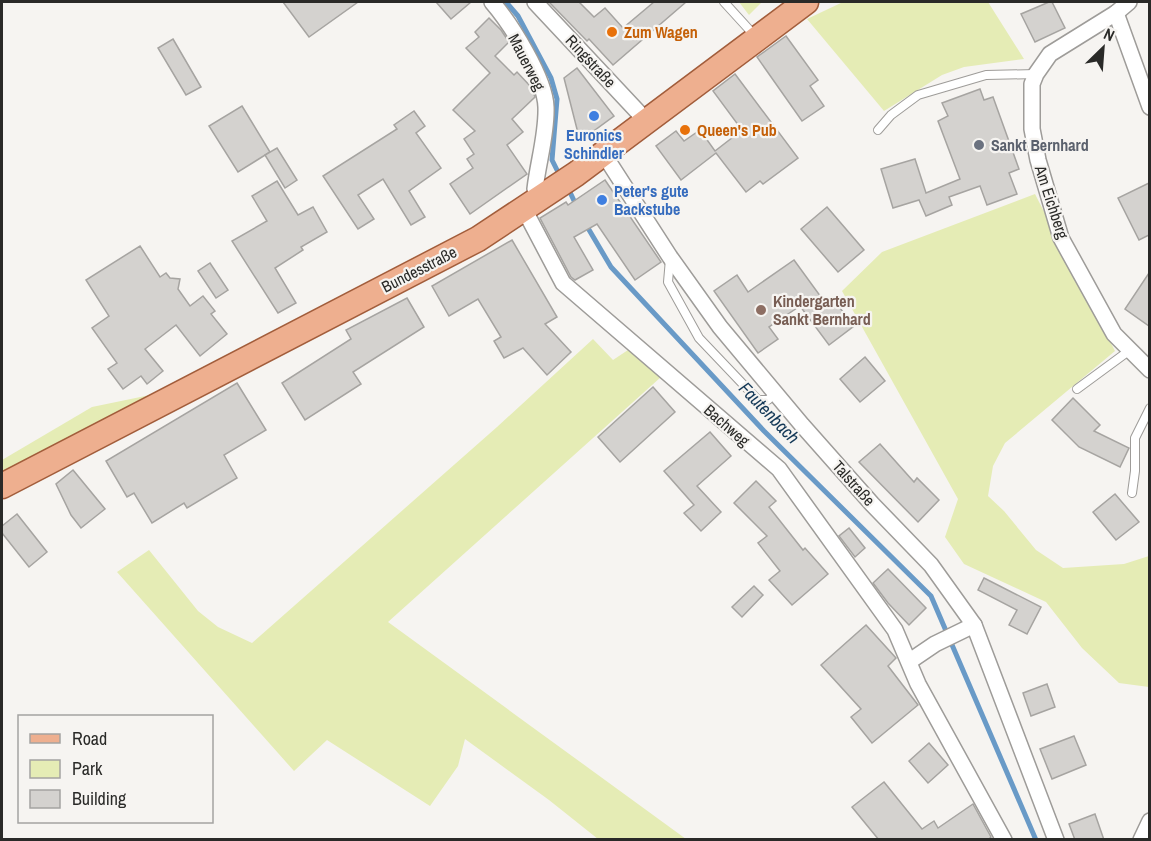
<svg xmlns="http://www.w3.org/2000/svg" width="1151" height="841" font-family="'Archivo Narrow',sans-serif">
<rect width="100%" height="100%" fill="#f6f4f1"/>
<g fill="#e5ecb5">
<path d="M739,2H762L749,15Z"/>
<path d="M843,2H988L1024,59L964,67L942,75L884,111L807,19Z"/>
<path d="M1035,194L1115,351L1005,443L993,466L988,496L1004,511L1036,550L1063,568L1124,564L1149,556V687L1119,683L1082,648L1046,602L964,564L945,537L958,499L842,291L882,252Z"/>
<path d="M593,339L613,360L628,350L661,377L388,622L686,839H598L549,800L465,739L458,766L430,806L327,740L294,771L117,572L149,550L198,611L218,627L252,643L497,427Z"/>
<path d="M150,395L2,473V460L92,407Z"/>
</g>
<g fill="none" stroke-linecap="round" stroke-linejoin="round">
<g stroke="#699ac7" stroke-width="5">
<path d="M506,2L518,16L551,78L557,99L552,160L561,178"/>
<path d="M568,188L577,207"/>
<path d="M585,223L611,267L764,431L931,596L1036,840"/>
</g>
</g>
<g fill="#d4d2cf" stroke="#a6a4a1" stroke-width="1.5">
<path d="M283,2H358L309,37Z"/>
<path d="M436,2H471L451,19Z"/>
<path d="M549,2H579L594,17L605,8L623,28L654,2H686L613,65L589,39L587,41Z"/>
<path d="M1049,2H1052L1065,28L1035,42L1021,14Z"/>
<path d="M489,18L501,30L509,42L495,56L514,75L517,72L531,87L535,97L512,119L523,132L507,145L527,174L470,214L450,184L473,168L467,159L474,154L464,139L475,131L453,110L490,73L466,48L479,37L475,32Z"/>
<path d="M786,36L818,80L810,86L824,106L802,121L757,57Z"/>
<path d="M173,39L201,87L186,95L158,48Z"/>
<path d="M577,68L614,116L580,141L564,78Z"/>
<path d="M735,74L798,158L763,184L760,181L746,192L716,153L681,180L656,146L676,131L684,141L700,130L715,151L742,130L713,91Z"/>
<path d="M980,89L984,100L993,97L1019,169L1009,173L1017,194L987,205L980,186L949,197L952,205L926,216L919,200L893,208L881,169L915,159L926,193L960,179L938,121L948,116L942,103Z"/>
<path d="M242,106L270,152L238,172L209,126Z"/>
<path d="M414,111L425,126L416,133L441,168L409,191L425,217L411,225L383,179L358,195L374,219L358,229L323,176L397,129L394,125Z"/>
<path d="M277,148L297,180L285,188L265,155Z"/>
<path d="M605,180L661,262L635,280L597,224L574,237L593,270L575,280L571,277L540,218L566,202L568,205Z"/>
<path d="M277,181L298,215L313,207L327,232L301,247L303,250L275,268L296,303L278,313L232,241L267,221L252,196Z"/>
<path d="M1149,183V235L1139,240L1118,198Z"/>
<path d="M827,207L864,250L838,272L801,229Z"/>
<path d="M512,240L557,317L545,324L571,352L547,375L523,348L504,358L494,341L501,337L478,299L449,316L432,286Z"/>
<path d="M140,246L160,277L166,273L170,278L180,279L178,289L190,306L203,296L215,311L211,314L227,334L200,356L176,325L145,349L163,371L147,384L141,376L123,389L108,369L117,363L92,328L109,316L86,280Z"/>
<path d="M794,260L826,304L833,299L854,326L829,345L800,306L769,327L778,339L758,353L714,291L737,275L748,292Z"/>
<path d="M210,263L228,290L216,298L198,271Z"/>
<path d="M1149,273V326L1125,309Z"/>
<path d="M407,298L424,327L353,372L361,384L305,420L282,383L351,339L346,330Z"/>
<path d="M865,357L885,381L860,402L840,379Z"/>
<path d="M237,383L266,430L224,455L237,478L187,508L184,503L152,523L134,493L127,497L106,461Z"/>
<path d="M653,387L675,412L620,462L598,437Z"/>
<path d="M1073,398L1100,425L1094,431L1129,448L1120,467L1079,447L1052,420Z"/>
<path d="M710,432L731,456L697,486L721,512L701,531L684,513L694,505L664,471Z"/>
<path d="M880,444L914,482L917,478L939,500L918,522L859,462Z"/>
<path d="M73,470L105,509L81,528L71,515L56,484Z"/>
<path d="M756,481L776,501L769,507L803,550L805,548L828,574L792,605L769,580L780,571L758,543L767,536L734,503Z"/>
<path d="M1115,494L1139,522L1116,540L1093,512Z"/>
<path d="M17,514L47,552L29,567L2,533V526Z"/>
<path d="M849,528L865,548L855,557L839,536Z"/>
<path d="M888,569L926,608L909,625L888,603L873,583Z"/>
<path d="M984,578L1041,607L1027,634L1009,625L1017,610L978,590Z"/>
<path d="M754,586L763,595L742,617L732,607Z"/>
<path d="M866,625L896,658L888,666L918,705L872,743L851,717L861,709L821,665Z"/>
<path d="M1047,684L1055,707L1031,716L1023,693Z"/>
<path d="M1074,736L1086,765L1052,779L1040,749Z"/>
<path d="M929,743L948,765L928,783L909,761Z"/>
<path d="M884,782L922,829L934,821L938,828L973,804L991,837L988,840H879L852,807Z"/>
<path d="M1095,814L1104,840H1075L1069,824Z"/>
</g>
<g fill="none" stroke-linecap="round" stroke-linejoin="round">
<g stroke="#9e9c99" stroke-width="10">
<g id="service">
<path d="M724,2L755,36"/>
<path d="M878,130L891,115L918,95L986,75L1036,74"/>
<path d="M670,259L668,282L699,338L758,400H768L776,392"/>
<path d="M1077,389L1130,350"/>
<path d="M1132,493L1135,471V438L1150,408"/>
</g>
</g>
<g stroke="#9e9c99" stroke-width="18">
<g id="minor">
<path d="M492,2C511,24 545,78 546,107C547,134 538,162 535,189L540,198"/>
<path d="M535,2L638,112L644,122"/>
<path d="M1129,2L1116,13L1050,54L1036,74L1032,84V129L1038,160L1061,238L1114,334L1150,370"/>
<path d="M1116,13L1150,107"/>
<path d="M603,153L670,257L720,327L802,425L872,504L931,565L974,625L1056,840"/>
<path d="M524,209L563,283L779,469L895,630L918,684L1004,840"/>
<path d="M910,661L935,644L974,625"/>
<path d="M1141,840L1150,821"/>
</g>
</g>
<g stroke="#a25d3b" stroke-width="27">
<path id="primary" d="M2,486L478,239L576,174L806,2"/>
</g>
<use href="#service" stroke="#fff" stroke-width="8"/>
<use href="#minor" stroke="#fff" stroke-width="15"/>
<use href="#primary" stroke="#eeaf8f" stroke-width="24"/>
</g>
<g fill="#e8710a" stroke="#f6f4f1" stroke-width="2">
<circle cx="612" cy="32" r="6"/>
<circle cx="685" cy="130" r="6"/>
</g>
<g fill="#3f7fe0" stroke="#f6f4f1" stroke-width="2">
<circle cx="594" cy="116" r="6"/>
<circle cx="602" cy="200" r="6"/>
</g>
<circle fill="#6b7280" stroke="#f6f4f1" stroke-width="2" cx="979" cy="145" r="6"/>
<circle fill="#8d6e63" stroke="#f6f4f1" stroke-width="2" cx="761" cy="310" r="6"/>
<g text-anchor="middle" stroke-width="4.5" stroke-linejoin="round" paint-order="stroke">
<g font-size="16" font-weight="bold" fill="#c56008" stroke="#f6f4f1" text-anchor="start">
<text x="624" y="38">Zum Wagen</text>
<text x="697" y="136">Queen's Pub</text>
</g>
<g font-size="16" fill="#2a2a28" stroke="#f6f4f1">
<text transform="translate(591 61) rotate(47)" y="6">Ringstraße</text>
<text transform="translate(527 62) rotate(63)" y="6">Mauerweg</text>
<text transform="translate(1052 202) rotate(72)" y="6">Am Eichberg</text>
<text transform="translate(419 269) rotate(-27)" y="6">Bundesstraße</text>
<text transform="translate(727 425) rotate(41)" y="6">Bachweg</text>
<text transform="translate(854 483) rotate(48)" y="6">Talstraße</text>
</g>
<g font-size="16" font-weight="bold" fill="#366cbe" stroke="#f6f4f1">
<text x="594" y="141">Euronics<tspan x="594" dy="18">Schindler</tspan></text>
<text x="614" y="197" text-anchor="start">Peter's gute<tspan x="614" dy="18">Backstube</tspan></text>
</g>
<g font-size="16" font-weight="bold" fill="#5b616d" stroke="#f6f4f1" text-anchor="start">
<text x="991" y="151">Sankt Bernhard</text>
</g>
<g font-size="16" font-weight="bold" fill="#785e54" stroke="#f6f4f1" text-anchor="start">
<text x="773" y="307">Kindergarten<tspan x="773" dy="18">Sankt Bernhard</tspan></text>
</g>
<g font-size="18" font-style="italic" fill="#123756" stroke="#f6f4f1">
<text transform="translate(769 413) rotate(46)" y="6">Fautenbach</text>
</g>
</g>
<rect width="1151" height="841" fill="none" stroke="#2a2a28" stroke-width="6"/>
<rect x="18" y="715" width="195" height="108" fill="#f6f4f1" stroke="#a4a3a1" stroke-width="1.5"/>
<rect x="30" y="734" width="30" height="9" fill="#eeaf8f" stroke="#a4a3a1" stroke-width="1.5"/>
<text x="72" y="745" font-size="18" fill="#2a2a28">Road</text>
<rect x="30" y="760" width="30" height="18" fill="#e5ecb5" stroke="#a4a3a1" stroke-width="1.5"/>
<text x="72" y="775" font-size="18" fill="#2a2a28">Park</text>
<rect x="30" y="790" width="30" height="18" fill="#d4d2cf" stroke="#a4a3a1" stroke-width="1.5"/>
<text x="72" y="805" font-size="18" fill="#2a2a28">Building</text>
<g transform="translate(1103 48) rotate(25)" stroke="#f6f4f1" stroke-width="4.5" paint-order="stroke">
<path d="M0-4.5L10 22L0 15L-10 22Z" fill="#2a2a28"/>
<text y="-9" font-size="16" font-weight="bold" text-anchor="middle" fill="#2a2a28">N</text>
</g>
</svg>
